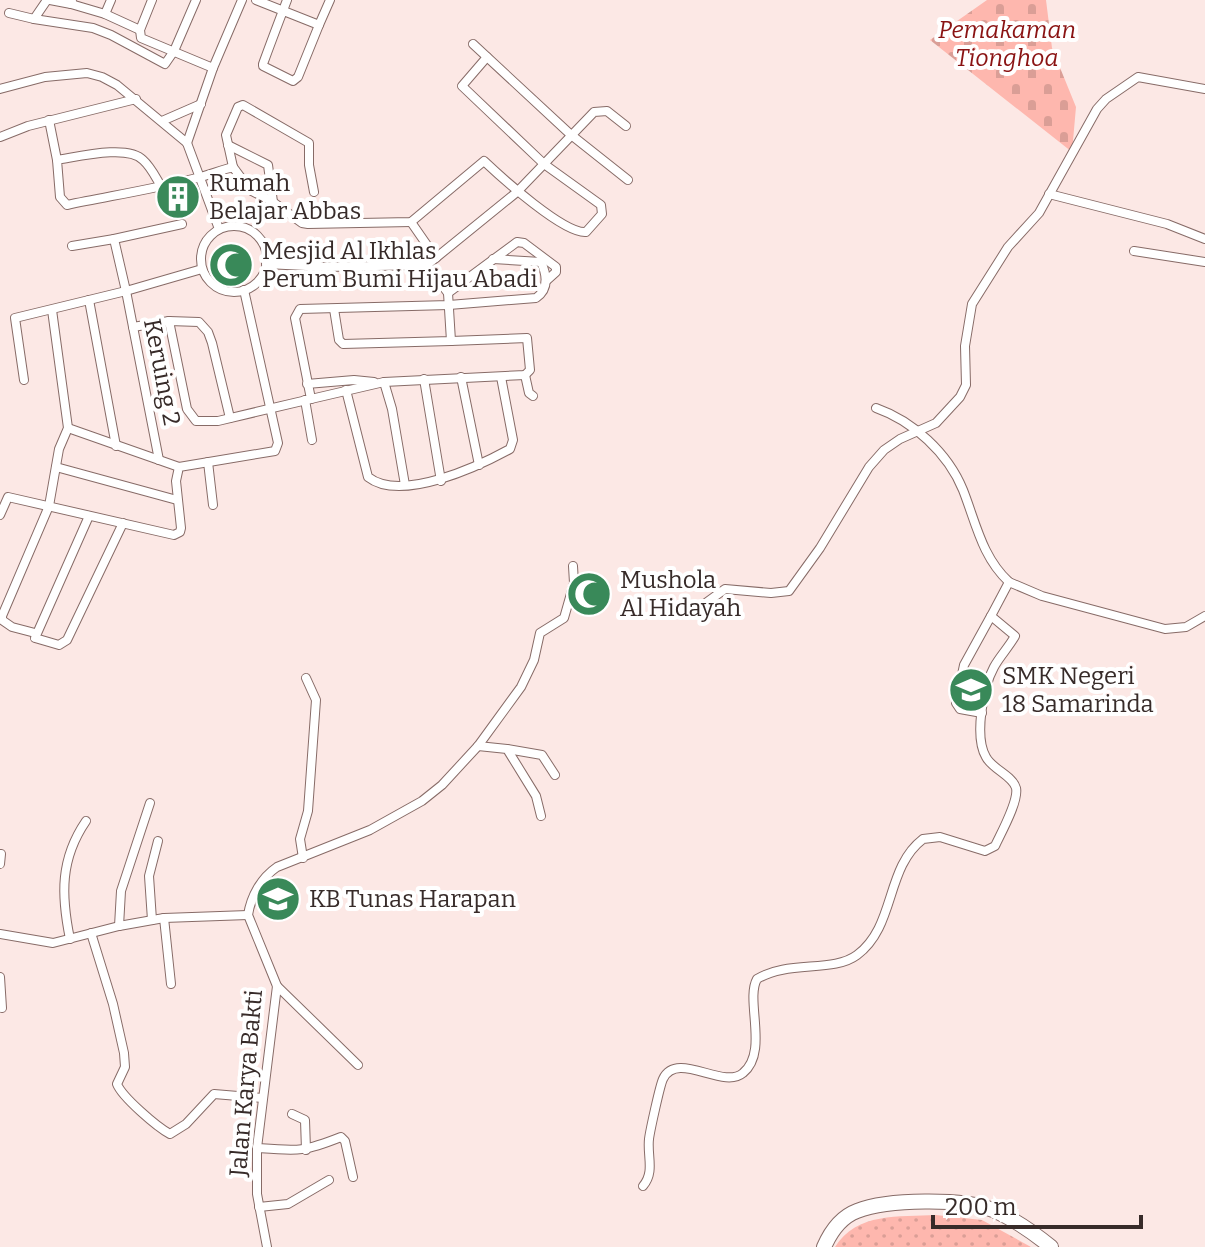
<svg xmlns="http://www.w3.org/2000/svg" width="1205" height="1247" font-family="Bitter,serif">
<defs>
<pattern id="grass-dots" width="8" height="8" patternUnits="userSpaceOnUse" patternTransform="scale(2)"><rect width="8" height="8" fill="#feb7ae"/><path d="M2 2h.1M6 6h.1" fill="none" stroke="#da9e96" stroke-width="1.8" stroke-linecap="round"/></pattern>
<pattern id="cemetery-stones" width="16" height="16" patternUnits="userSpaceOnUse" patternTransform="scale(2)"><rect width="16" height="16" fill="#feb7ae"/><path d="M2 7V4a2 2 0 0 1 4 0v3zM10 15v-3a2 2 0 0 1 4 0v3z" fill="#da9e96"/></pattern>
</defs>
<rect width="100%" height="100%" fill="#fce8e5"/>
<path fill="url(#grass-dots)" d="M936,1215L982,1220L1031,1247H835C857,1212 899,1217 936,1215Z"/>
<path fill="url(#cemetery-stones)" d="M987,0H1046L1052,48L1076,107L1072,152L930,40Z"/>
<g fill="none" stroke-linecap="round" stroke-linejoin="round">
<g stroke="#876b67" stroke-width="10">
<g id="street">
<path d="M47,0L34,19L93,28L111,35L165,64L174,51L196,0"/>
<path d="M50,0L71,4L72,2"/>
<path d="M152,0L140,30L141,38L213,68"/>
<path d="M256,0L319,25L298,77L293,81L263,66V64C271,42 279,21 287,0"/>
<path d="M71,4L105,14L140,30"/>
<path d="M9,13L34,19"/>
<path d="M105,14L111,0"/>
<path d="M319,25L330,0"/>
<path d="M473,44L570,134L628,180"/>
<path d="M0,89L45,77L87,73L102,77L117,85L187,143L219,229"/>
<path d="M49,120L57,160"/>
<path d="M162,121L201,104"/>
<path d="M0,137L28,126L136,99"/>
<path d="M187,143L213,68L242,0"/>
<path d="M228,145L268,165L273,202"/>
<path d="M233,167L226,135L238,107L243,105L309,143V165L314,192"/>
<path d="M161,186C156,178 151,167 143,160C128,144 77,157 57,160L60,197L67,205C110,196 154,189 197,178C209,175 221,170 233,167L250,190L273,202L302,223L308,224L411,222L484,161C502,178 564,234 586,232L602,214L601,205L544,164L462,86L487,57"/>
<path d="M1049,194L1167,224L1205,239"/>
<path d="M411,222L436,258"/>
<path d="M182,224L114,239L126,291L202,269"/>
<circle cx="234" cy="259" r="33"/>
<path d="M72,246L114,239"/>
<path d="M1134,251L1205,262"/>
<path d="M493,259L541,262"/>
<path d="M266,264L326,267L427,265L517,192L594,112L607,111L626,126"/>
<path d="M448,293L517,242L524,243L556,267V272L546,281"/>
<path d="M89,300L116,446"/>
<path d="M334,309L339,340L343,344L451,341L448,293L427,265"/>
<path d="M169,321L187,409L196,421H218L311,399L295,318L300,309L449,305L536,298C549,289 547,275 541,262"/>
<path d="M133,327L169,321L199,322L208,332L212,343L230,418"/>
<path d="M525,375L529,393L533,396"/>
<path d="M461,377L479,465"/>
<path d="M424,379L441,481"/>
<path d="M24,380L15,318L126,291L159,460"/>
<path d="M384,382L392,409L405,485"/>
<path d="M307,384L354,380L374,382"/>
<path d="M346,390L368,477C401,503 479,466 510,449L513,440L501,377"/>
<path d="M311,399L384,382L525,375L530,370L527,338L451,341"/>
<path d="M305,400L312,440"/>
<path d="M876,408C913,421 948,453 963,490C976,523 982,557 1009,582"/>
<path d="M68,428L179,467"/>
<path d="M208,462L213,505"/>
<path d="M56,467L177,500"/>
<path d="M0,515L8,497L174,535L180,532L181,528L176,481L179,467L275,451L278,443L244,290"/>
<path d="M89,516L35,638L59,645L67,640L123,523"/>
<path d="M703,605L725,589L771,593L789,591L820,548L869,467L884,450L900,439L936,423L960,397L966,385L965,346L972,304L1008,247L1039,213L1097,109L1106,99L1138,77L1205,89"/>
<path d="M35,633L12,627L2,620V616L49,506L59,449L68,428L52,310"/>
<path d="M982,713L960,709L956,703L964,665L991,616"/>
<path d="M478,746L507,749L536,796L541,816"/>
<path d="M507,749L542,755L555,775"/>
<path d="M303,858L300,839L308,811L316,700L306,678"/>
<path d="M0,864L1,854"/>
<path d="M164,918L171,984"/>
<path d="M152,920L149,876L158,841"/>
<path d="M119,926L121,891L150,803"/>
<path d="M91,933L113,1004L124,1053L125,1067L117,1084C122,1097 157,1127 170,1134L186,1124L214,1094L262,1098"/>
<path d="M0,934L53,943L119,926L164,918L248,915"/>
<path d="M70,939C61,895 60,859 86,821"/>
<path d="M0,977L2,1008"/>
<path d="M277,986L358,1065"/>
<path d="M292,1114L305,1120L306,1150"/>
<path d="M257,1148C299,1151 303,1152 341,1137L345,1141L353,1177"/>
<path d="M643,1186C655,1172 647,1156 649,1139C650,1131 660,1085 663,1079C677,1050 723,1090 743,1073C769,1052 745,1000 757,979C788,960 833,973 857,955C896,926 885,868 923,839L940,837L985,851L995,846C1001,833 1019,801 1016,788C1013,776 992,769 986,757C974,737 983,687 994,667C1000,656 1009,647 1015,636L991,616L1009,582L1042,596L1165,629L1186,627L1205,616"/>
<path d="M259,1207L288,1204L329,1180"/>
<path d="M267,1247L257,1194V1148L277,986L248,915C251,896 261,878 277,867L370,830L422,801L442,785L478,746L521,687L534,660L540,633L564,618L574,583L573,566"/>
</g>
</g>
<g stroke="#876b67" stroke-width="16">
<path id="highway" d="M824,1247C831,1231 841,1217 857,1211C887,1199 963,1198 993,1210C1014,1219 1034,1233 1051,1247"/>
</g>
<use href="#street" stroke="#fff" stroke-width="8"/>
<use href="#highway" stroke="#fff" stroke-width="14"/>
</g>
<defs>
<g id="building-disc" transform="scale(2.3)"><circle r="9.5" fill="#398959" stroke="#fff"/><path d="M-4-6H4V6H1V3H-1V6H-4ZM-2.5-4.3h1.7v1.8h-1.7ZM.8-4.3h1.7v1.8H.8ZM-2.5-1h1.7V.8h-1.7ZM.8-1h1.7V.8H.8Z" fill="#fff"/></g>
<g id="mosque-disc" transform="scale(2.3)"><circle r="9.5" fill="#398959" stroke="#fff"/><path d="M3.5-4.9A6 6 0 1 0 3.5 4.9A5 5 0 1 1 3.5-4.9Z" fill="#fff"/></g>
<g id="school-disc" transform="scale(2.3)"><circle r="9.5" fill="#398959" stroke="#fff"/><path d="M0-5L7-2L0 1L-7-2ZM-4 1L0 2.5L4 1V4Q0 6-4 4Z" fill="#fff"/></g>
</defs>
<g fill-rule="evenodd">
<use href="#building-disc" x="178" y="197"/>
<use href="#mosque-disc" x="231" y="265"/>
<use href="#mosque-disc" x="589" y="594"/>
<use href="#school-disc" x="971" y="690"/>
<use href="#school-disc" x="278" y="899"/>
</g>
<g text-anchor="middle" stroke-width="8" stroke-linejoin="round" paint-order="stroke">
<g font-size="24" font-style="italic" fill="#8a1313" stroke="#fff">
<text x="1007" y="38">Pemakaman<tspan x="1007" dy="28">Tionghoa</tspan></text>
</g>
<g font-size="24" fill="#372b29" stroke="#fff" text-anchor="start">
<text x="209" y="191">Rumah<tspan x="209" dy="28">Belajar Abbas</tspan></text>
<text x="262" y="259">Mesjid Al Ikhlas<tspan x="262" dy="28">Perum Bumi Hijau Abadi</tspan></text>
<text x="620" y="588">Mushola<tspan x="620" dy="28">Al Hidayah</tspan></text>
<text x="1002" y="684">SMK Negeri<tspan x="1002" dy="28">18 Samarinda</tspan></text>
<text x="309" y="907">KB Tunas Harapan</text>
</g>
<g font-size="24" fill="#372b29" stroke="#fff">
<text transform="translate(162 372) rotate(79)" y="8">Keruing 2</text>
<text transform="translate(246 1083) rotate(-85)" y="8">Jalan Karya Bakti</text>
</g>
</g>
<path d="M933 1215v12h208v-12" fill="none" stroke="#372b29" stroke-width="4"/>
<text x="945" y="1215" font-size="24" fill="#372b29" stroke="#ffffff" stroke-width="6" paint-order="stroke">200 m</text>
</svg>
